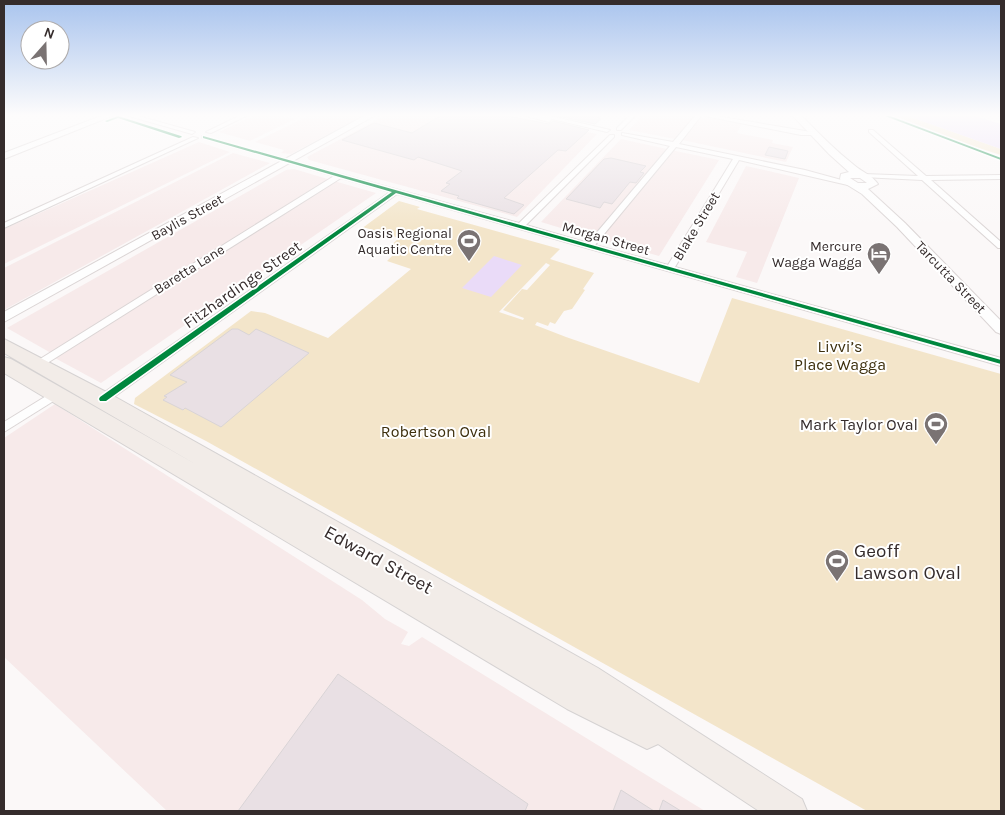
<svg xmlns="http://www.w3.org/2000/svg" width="1005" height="815" font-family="Karla,sans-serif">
<rect width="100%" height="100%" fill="#fbf8f8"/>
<g fill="#f7eaea">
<path d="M253,116H282L295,119L250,141L219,132Z"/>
<path d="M308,116H362L291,154L281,153L284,150L255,142Z"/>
<path d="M384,116H509L597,134L517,217L309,160L307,157Z"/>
<path d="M642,116H694L675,139L629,130Z"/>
<path d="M702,116L742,123L737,133L773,140L772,143L793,147L786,162L682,140Z"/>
<path d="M621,139L667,149L594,238L541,222Z"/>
<path d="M199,142L230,152L4,264V229Z"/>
<path d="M671,150L719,160L659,256L599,239Z"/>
<path d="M233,153L270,163L4,310V268Z"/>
<path d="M746,166L799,178L757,283L736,277L747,252L706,242Z"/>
<path d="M294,169L331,180L51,353L7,328L286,170Z"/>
<path d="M334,181L376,193L101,383L53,357Z"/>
<path d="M55,404L362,600L385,619L408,632L401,644L409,646L422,637L705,811H167L4,657V438Z"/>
</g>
<g fill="#f3e5ca" fill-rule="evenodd">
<path d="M895,116H908L1001,149V155L960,142Z"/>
<path d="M399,201L420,207L417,209L560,249L550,259L594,273L583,289L585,290L572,309L564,311L555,324L550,322L548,326L537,322L535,325L566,337L699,383L732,298L1001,374V811H867L206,441L134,404L135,398L251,311L265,313L328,338L411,269L387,261L397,251L388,248L399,238L366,228L360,232H357ZM546,263L550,265L527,290L522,289L503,310L524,318L523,320L499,312Z"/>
</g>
<g fill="#eadbf8">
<path d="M908,116H975L1001,124V149Z"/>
<path d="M494,256L522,265L491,297L462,288Z"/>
</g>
<g fill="#e9e0e4" stroke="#d9d4d6">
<path d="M440,116H507L549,124L553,121L589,130L566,151L558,150L504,198L524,205L514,214L457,198L459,196L441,191L450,184L446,183L462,171L418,157L414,160L342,140L374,123L412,133Z"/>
<path d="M558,116H601L598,118L601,119L595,124Z"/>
<path d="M769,147L788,151L785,159L765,155Z"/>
<path d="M611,158L646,166L640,172L644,173L636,183L630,182L612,204L604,202L600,208L566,199L604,159Z"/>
<path d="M232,329H238L249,335L256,329L309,353L221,427L185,408L183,410L163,400L167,397L164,396L187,382L170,375Z"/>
<path d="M338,674L528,804L525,811H238Z"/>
<path d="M621,790L654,811H613Z"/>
<path d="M663,800L681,811H659Z"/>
</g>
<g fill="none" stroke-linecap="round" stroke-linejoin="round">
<g stroke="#dbd5d5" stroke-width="2">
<g id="street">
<path d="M129,116H138L195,132L192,134Z"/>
<path d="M239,116H246L211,133L206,132Z"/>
<path d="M526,116H551L610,130L607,132L552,119L549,122Z"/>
<path d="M629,116H635L621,130H617V128Z"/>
<path d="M695,116H701L679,144L805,170L856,184L852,186L739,160L675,267L1001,358V366L397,194L107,402H99L97,399L99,396L390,192L341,178L41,367H33L32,364L334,176L202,138V136L519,223L610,135H614V137L526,225L588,243L670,146L622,135V133L673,142ZM676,147L733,159L668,265L595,245Z"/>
<path d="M705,116H716L817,133L814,135H801Z"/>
<path d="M869,130H873L926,176L1001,175V179L931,180L1001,242V248H998L922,180L862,177V175L864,174L918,176L869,132Z"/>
<path d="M193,137L198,138L4,228V223Z"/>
<path d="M56,390L60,391L62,394L60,397L4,432V422Z"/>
</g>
</g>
<g stroke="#dbd5d5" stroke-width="2">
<g id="secondary">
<path d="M101,116H112L4,159V153Z"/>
<path d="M364,116H374L4,322V312Z"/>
<path d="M793,116H802C818,133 835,150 854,165C862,172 872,175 878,184L868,189L905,223L1001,321V334L996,332L897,227L862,194L841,181L840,179L841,174L849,172L829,154ZM850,178H860L867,183H858Z"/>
</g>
</g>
<g stroke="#d5d2d2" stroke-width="2">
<path id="highway" d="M4,339L110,394L598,668L802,799L807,811H759L658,744L647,749L567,709L4,373V357L11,359L197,465L4,353Z"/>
</g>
<use href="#street" fill="#fefefe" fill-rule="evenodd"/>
<use href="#secondary" fill="#fefefe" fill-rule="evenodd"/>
<use href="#highway" fill="#f2ece8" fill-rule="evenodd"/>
<g stroke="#fff" stroke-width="3">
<g id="cycleway">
<path d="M118,116L181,136L182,137L179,138L118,118L107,122L105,121Z"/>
<path d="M885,116H890L1001,158V160Z"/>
<path d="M203,136L1001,360V364L396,193L106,401H100L99,399L100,397L392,192L203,138Z"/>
</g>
</g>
<use href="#cycleway" fill="#00873e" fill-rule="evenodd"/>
</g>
<linearGradient id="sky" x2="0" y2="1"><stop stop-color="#a9c4ee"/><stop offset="0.5" stop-color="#fdfcfc"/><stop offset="1" stop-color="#fdfcfc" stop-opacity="0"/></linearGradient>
<rect width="1005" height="230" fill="url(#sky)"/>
<defs>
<g id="stadium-pin" transform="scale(1.25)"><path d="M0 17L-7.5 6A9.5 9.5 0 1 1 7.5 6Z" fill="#7a7373" stroke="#fff"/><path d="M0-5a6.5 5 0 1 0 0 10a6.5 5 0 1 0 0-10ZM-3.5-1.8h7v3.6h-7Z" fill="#fff"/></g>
<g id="hotel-pin" transform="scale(1.25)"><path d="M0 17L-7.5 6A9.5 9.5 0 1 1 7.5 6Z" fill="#7a7373" stroke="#fff"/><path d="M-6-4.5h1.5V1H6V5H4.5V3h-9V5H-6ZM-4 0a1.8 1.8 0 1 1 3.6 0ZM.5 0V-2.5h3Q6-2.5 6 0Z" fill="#fff"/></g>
</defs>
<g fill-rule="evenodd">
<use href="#stadium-pin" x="469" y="241"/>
<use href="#hotel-pin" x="879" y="254"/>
<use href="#stadium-pin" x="936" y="424"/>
<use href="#stadium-pin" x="837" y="561"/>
</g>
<g text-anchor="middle" stroke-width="4" stroke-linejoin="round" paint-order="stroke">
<g font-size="14" fill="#352c2c" stroke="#fff">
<text transform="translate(187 217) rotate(-29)" y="5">Baylis Street</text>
<text transform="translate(696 226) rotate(-59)" y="5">Blake Street</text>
<text transform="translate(606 238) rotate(16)" y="5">Morgan Street</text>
<text transform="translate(189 269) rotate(-32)" y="5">Baretta Lane</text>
<text transform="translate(951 277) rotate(46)" y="5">Tarcutta Street</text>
</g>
<g font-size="14" fill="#352c2c" stroke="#fff" text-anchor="end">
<text x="452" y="238">Oasis Regional<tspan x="452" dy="16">Aquatic Centre</tspan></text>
<text x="862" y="251">Mercure<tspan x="862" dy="16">Wagga Wagga</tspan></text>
</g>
<g font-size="16" fill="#352c2c" stroke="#fff">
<text transform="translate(242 284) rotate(-35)" y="6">Fitzhardinge Street</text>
</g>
<g font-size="16" fill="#3d2f0d" stroke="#fff">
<text x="840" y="352">Livvi’s<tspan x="840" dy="18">Place Wagga</tspan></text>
<text x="436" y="437">Robertson Oval</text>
</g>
<g font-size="16" fill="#352c2c" stroke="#fff" text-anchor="end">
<text x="918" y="430">Mark Taylor Oval</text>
</g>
<g font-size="19" fill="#352c2c" stroke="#fff" text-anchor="start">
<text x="854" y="557">Geoff<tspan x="854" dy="22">Lawson Oval</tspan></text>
</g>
<g font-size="19" fill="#352c2c" stroke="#fff">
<text transform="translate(379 559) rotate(29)" y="7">Edward Street</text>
</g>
</g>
<rect width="1005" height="815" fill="none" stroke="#352c2c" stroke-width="10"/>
<g transform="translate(45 45) rotate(20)"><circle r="24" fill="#ffffff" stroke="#aeabab"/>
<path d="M0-4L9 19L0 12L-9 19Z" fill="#7a7373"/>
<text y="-8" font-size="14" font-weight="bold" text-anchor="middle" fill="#352c2c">N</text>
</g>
</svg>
